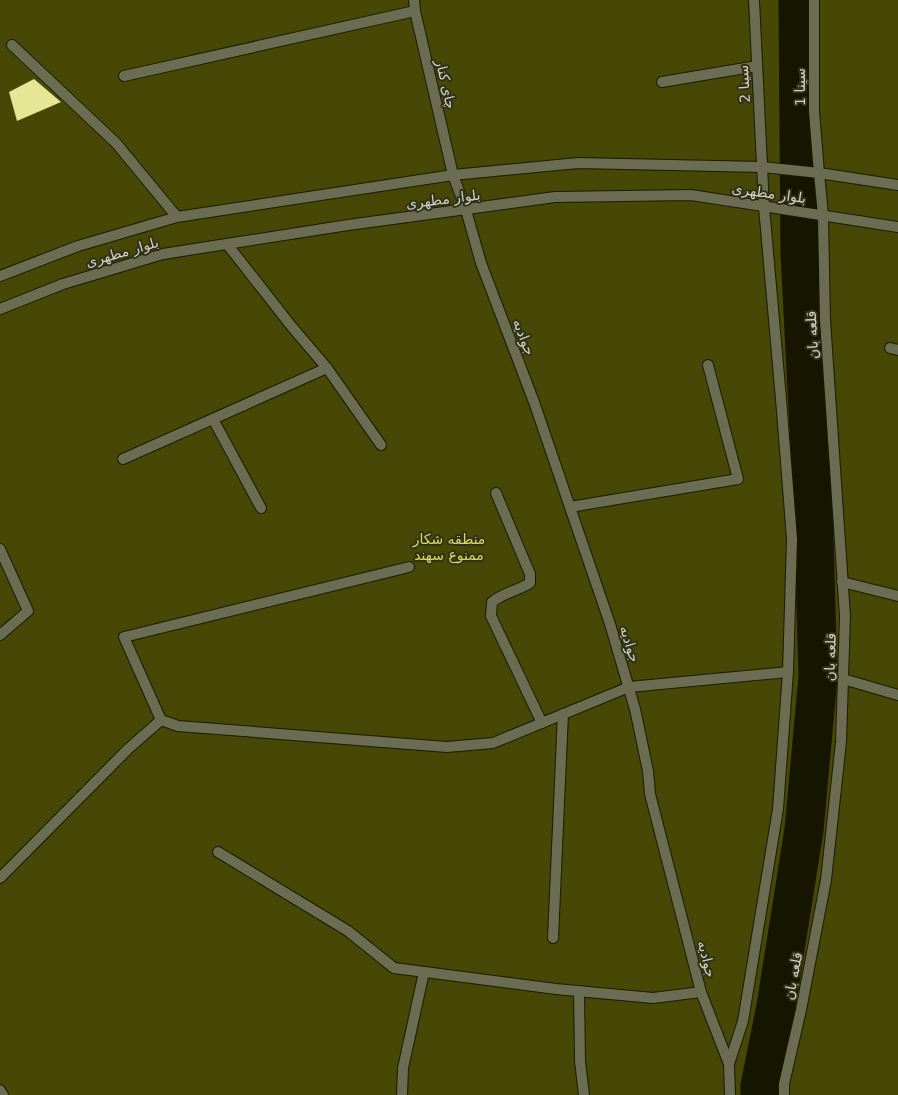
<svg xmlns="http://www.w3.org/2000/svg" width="898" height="1095" font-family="'DejaVu Sans',Cairo,sans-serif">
<rect width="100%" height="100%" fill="#323219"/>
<rect fill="#474706" x="0" y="0" width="898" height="1095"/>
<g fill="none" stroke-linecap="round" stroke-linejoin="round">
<path stroke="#161500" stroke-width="39" d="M760,1095V1086L776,1006L804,830L818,677L813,506L800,253L798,0"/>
</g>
<path fill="#e6e794" d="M34,79L61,102L17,121L9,92Z"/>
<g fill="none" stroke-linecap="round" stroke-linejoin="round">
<g stroke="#1a1a02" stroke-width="12">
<g id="street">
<path d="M414,0L415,11L453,175"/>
<path d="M814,0V111L819,173"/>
<path d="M12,45L116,143L177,217"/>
<path d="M124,76L415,11"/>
<path d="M662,82L757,66"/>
<path d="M227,244L292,327L327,368L381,445"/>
<path d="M890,348L898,350"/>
<path d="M213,419L261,508"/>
<path d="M123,459L327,368"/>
<path d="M496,493L530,574V583C517,591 503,593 492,602L491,616L542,723"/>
<path d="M570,507L738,479L708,365"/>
<path d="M0,549L28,611L0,635"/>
<path d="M842,582L898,596"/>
<path d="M843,679L898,695"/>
<path d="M161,720L124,637L409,567"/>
<path d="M218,852L348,931L394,968L556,989L653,998L701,992"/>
<path d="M0,878L128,749L161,720L178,726L447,747L493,743L629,687L788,672"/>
<path d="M553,938L563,714"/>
<path d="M579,991L580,1061L584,1095"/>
<path d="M729,1064L743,1021L778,809L788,672L792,539L781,399L764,207L754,0"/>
<path d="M402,1095L403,1068L424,972"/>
</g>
</g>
<g stroke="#1a1a02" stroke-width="12">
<g id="secondary">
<path d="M453,175L466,210L481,263L534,402L610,624L635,709L648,771L650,794L701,992L729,1064L730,1095"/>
<path d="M0,276L78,246L177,217L453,175L578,163L762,167L819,173L898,185"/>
<path d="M0,309L63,284L163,254L348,225L555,197L691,195L898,227"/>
<path d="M0,1090L3,1095"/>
<path d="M784,1095V1084L801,1010L826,880L841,742L845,616L825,320L823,215L819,173"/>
</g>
</g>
<use href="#street" stroke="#6b6c51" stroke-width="10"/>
<use href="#secondary" stroke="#6b6c51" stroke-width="10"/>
</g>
<g text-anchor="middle" stroke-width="4" stroke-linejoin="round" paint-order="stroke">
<g font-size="14" fill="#d2d3c4" stroke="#323219">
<text transform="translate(446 84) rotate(77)" y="5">چای کنار</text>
<text transform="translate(744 84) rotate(-93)" y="5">سینا 2</text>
<text transform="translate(800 87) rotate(-90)" y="5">سینا 1</text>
<text transform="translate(769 193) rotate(8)" y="5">بلوار مطهری</text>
<text transform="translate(443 199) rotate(-7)" y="5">بلوار مطهری</text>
<text transform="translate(122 252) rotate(-16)" y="5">بلوار مطهری</text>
<text transform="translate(812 335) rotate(-93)" y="5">قلعه بان</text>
<text transform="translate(524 337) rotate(69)" y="5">جوادیه</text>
<text transform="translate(630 644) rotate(73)" y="5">جوادیه</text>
<text transform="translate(830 657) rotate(-88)" y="5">قلعه بان</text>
<text transform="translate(707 959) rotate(76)" y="5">جوادیه</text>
<text transform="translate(793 976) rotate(-79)" y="5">قلعه بان</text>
</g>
<g font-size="14" fill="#d9d96a" stroke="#323219">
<text x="449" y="544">منطقه شکار<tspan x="449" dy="16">ممنوع سهند</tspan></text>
</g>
</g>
</svg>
